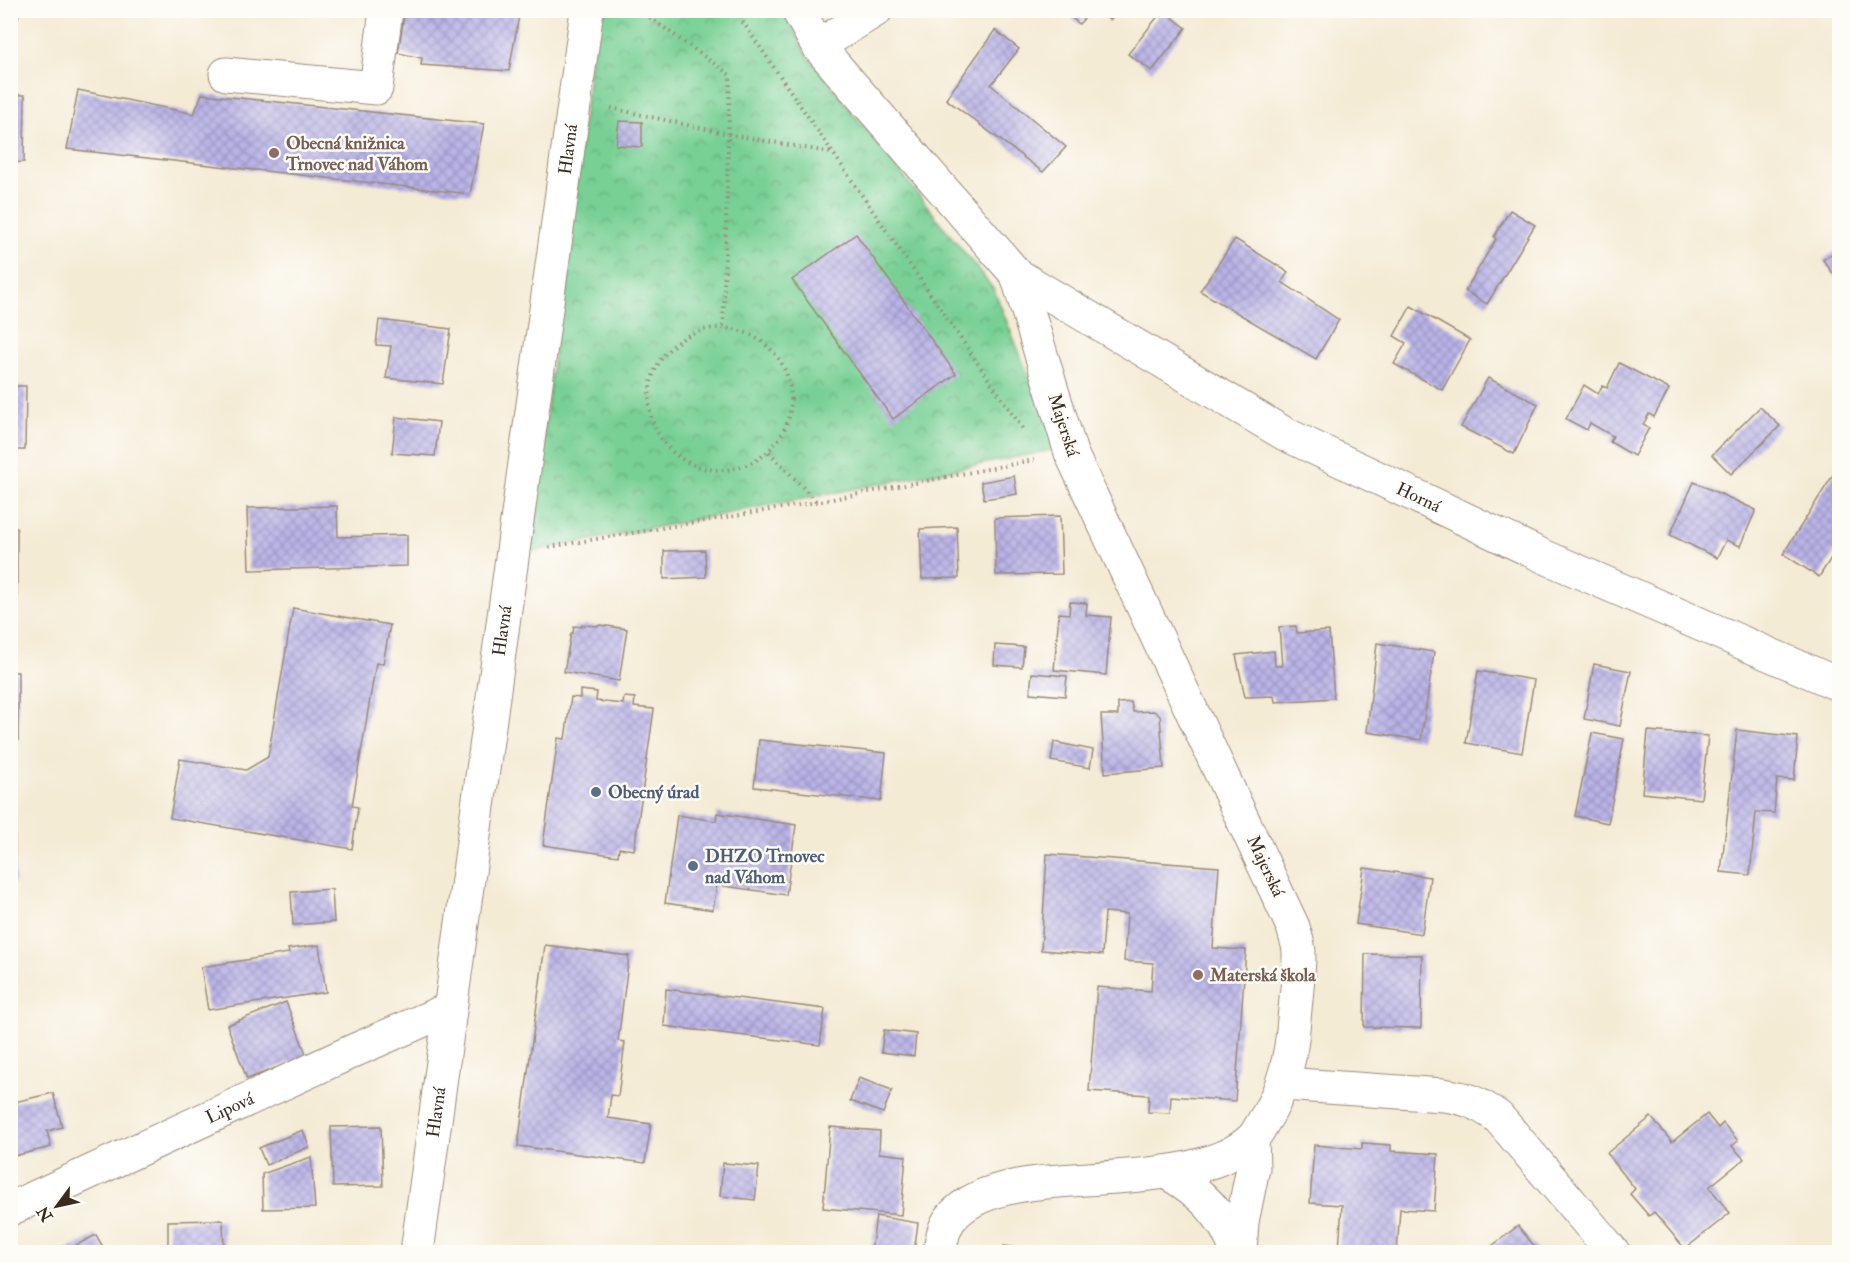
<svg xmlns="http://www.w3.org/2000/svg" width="1850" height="1263" font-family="'IM FELL Double Pica',serif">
<defs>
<pattern id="park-crowns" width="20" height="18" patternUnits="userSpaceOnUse" patternTransform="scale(1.5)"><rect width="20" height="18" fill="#78d094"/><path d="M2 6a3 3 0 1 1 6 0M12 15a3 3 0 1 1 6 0" fill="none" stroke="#64a978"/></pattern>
<pattern id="building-cross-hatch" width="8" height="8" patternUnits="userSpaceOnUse" patternTransform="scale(1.5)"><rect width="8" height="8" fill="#bab4e8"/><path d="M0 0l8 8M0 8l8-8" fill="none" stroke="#9893bb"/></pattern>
</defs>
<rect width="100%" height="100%" fill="#fdfcf7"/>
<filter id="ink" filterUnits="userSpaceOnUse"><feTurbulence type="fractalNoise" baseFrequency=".0167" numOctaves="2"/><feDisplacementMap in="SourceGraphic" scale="12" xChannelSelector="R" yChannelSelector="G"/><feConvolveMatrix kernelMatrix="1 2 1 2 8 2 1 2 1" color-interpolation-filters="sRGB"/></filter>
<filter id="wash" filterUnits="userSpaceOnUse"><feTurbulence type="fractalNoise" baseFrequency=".008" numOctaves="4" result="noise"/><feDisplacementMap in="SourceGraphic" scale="24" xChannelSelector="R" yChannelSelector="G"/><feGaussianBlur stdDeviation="1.35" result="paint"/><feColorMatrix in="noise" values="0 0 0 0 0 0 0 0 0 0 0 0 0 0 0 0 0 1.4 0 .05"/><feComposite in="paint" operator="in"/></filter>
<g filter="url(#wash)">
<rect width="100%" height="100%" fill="#f4ebd5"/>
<path fill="url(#park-crowns)" stroke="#5a7d59" stroke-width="1.5" d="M597,11H784L807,55L994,290L1058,449L529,552Z"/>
<g id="blocks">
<g fill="url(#building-cross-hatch)">
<path d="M10,10H19L18,19H10Z"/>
<path d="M405,10H520L509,71L421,65L422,58L398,53Z"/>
<path d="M1063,10H1092L1079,24Z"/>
<path d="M1100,10H1119L1110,20Z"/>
<path d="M1163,10L1186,28L1152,71L1128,54Z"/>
<path d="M995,30L1019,49L991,85L1066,147L1043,172L946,99Z"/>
<path d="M78,90L194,114L202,94L484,124L470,194L67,149Z"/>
<path d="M10,95H25L24,162L10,163Z"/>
<path d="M619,121L642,122V147L616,145Z"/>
<path d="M1510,210L1535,225L1487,304L1465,291L1496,239L1494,237Z"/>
<path d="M856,234L956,374L893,419L792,280Z"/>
<path d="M1235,239L1288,272L1282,282L1339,320L1316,359L1200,291Z"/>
<path d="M1840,248V283L1823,260Z"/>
<path d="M1411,306L1470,340L1442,390L1394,364L1406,343L1394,336Z"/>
<path d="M379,320L451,329L443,384L386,378L391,346L376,345Z"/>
<path d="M1619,363L1669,389L1654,417L1649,414L1643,425L1649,428L1634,456L1610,442L1613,436L1590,423L1587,430L1566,419L1584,385L1598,394L1602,386L1607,388Z"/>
<path d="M1488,378L1538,404L1514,454L1461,427Z"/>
<path d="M10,386H26L25,450H10Z"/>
<path d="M1760,407L1780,426L1731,474L1712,455Z"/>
<path d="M396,417L439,422L435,456L392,453Z"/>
<path d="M1840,464V544L1819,577L1783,554Z"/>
<path d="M1014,476L1017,494L984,499L981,482Z"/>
<path d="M1694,482L1756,510L1740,546L1726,540L1717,558L1670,535Z"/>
<path d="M337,506L338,537L407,535V566L249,570L247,508Z"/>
<path d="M1060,516L1062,574L996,575L995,518Z"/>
<path d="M957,527L959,578L922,579L920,529Z"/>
<rect x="10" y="528" width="7" height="69"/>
<path d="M705,550L706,577L664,579V551Z"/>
<path d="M1070,602L1087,603L1086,615L1111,617L1106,675L1054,670L1059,613L1069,614Z"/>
<path d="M293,608L390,625L383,664L376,663L352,806L358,807L352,849L170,818L180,759L246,770L268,757Z"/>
<path d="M582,625L599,626L600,625L627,629L619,681L564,672L571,633H573L574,626L582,627Z"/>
<path d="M1296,626L1297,633L1329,631L1334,698L1275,702L1274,696L1245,697L1236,655L1274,651L1275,666H1282L1279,627Z"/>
<path d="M1377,643L1434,652L1421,740L1367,732Z"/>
<path d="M995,645L1024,647L1022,667L994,665Z"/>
<path d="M1594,664L1631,671L1620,726L1584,719Z"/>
<path d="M1478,671L1534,680L1522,753L1466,743Z"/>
<rect x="10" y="672" width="8" height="68"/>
<path d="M1032,673L1067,676L1065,696L1030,693Z"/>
<path d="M580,690L597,692L596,701L623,704L624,697L635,698L634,707L654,709L634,850L619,848L618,856L543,845L558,738L565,739L571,697L580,698Z"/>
<path d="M1131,702L1133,712L1154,711L1160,716L1164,768L1105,773L1101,715H1118V703Z"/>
<path d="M1737,730L1798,737L1794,780L1777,779L1774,813L1756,812L1750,875L1721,872Z"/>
<path d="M1648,731L1708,736L1701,799L1642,793Z"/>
<path d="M1592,733L1624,739L1608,823L1575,816Z"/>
<path d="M759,740L886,753L881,801L754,787Z"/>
<path d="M1054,742L1093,750L1090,768L1051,761Z"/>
<path d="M717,813L796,825L786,895L717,885L713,910L665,903L677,815L716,821Z"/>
<rect x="10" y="817" width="5" height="67"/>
<path d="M1047,854L1219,867L1213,948L1246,950L1235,1101L1171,1096L1170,1113L1148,1112L1149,1095L1089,1091L1097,987L1151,991L1153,963L1124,961L1127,914L1105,912L1102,955L1041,950Z"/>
<path d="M1364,868L1430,877L1422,934L1356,924Z"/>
<path d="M332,889L334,922L293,925L291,892Z"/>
<path d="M319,945L326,992L208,1010L201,967L289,953L288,949Z"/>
<path d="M545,945L629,956L618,1041L625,1042L618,1096L611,1095L608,1118L651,1124L645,1163L518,1146Z"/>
<path d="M1365,954L1422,955L1421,1028L1364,1027Z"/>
<path d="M666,989L825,1009L820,1045L664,1026Z"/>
<path d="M286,1002L307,1056L247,1079L227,1025Z"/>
<path d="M884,1030L916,1034L914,1056L881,1052Z"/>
<path d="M859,1078L892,1090L883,1113L850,1101Z"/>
<path d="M53,1093L62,1127L47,1131L51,1147L10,1157V1103Z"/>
<path d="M1707,1114L1718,1128L1723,1123L1738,1141L1732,1146L1744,1159L1709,1187L1730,1213L1685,1249L1654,1212L1649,1216L1630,1194L1635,1189L1607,1153L1651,1117L1672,1142Z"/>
<path d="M381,1126L383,1186L333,1187L331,1127Z"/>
<path d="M830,1127L880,1131L879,1153L906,1156L901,1215L823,1208Z"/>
<path d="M303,1130L309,1147L266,1165L259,1148Z"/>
<path d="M1362,1143L1391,1145V1151L1438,1154L1434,1211L1400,1209L1397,1252H1356L1357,1251L1339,1250L1342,1205L1310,1203L1314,1145L1362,1149Z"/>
<path d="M311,1157L315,1208L263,1209L262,1174Z"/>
<path d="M723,1163L759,1166L755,1200L720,1196Z"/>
<path d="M876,1216L918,1223L914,1252H871Z"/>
<path d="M223,1220L224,1252H168V1221Z"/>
<path d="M1518,1226L1539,1252H1484Z"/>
<path d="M96,1235L106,1252H63Z"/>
<path d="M1004,1246L1034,1251V1252H1003Z"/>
</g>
</g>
</g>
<g filter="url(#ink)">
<use href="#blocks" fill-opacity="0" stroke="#988a7a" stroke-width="1.5"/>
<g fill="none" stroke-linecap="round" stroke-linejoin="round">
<g stroke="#988a7a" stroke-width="35">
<g id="minor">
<path id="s1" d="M798,10L818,46L1017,275L1285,434L1543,556L1840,685"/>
<path d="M818,46L876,10"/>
<path d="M226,74L376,88L386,10"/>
<path d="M1283,1084L1443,1095C1467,1098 1478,1103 1498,1117L1613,1252"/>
<path d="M1166,1172C1201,1192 1223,1213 1237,1252"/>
<path id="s2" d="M10,1209L353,1051L449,1009"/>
<path id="s3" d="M417,1252L587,10"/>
<path d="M940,1252C941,1241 943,1228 951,1218C968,1197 998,1189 1023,1185C1086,1174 1205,1184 1252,1139C1256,1135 1259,1129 1262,1124C1281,1095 1290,1064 1293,1030C1295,1005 1299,979 1299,953C1299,945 1295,935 1293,927L1071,453L1017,275"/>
<path d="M1240,1252L1242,1222L1253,1168L1252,1139"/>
</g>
</g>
<g stroke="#988a7a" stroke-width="4" stroke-dasharray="1.5 4.5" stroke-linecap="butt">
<path d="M643,10L642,12L730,75L723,327"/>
<path d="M743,10L742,21L1023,429"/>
<path d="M611,108L728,134L833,153"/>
<circle cx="720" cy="399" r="71"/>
<path d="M769,452L817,502"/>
<path d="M549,547L817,502L1034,460"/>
</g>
<use href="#minor" stroke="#fff" stroke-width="33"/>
</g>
</g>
<g fill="#8d6e63" stroke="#fdfcf7" stroke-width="2">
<circle cx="274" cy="153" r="6"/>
<circle cx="1198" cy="975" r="6"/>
</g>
<g fill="#5c6f8a" stroke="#fdfcf7" stroke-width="2">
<circle cx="596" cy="792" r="6"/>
<circle cx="693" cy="866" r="6"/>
</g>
<g text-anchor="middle" stroke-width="5" stroke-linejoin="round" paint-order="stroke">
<g font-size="18" font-weight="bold" fill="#785e54" stroke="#fdfcf7" text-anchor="start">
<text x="286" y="149">Obecná knižnica<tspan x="286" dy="21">Trnovec nad Váhom</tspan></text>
<text x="1210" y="981">Materská škola</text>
</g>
<g font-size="18" fill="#3b2a1e" stroke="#fdfcf7">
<text dy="6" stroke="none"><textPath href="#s3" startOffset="1113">Hlavná</textPath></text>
<text transform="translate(1064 425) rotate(72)" y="6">Majerská</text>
<text dy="6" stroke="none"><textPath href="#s1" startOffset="804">Horná</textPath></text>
<text dy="6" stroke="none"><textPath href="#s3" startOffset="627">Hlavná</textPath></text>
<text transform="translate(1266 866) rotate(65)" y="6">Majerská</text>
<text dy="6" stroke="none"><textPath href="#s2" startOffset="242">Lipová</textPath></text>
<text dy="6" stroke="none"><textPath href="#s3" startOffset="141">Hlavná</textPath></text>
</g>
<g font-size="18" font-weight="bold" fill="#4e5e75" stroke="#fdfcf7" text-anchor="start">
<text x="608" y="798">Obecný úrad</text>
<text x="705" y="862">DHZO Trnovec<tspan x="705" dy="21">nad Váhom</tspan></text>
</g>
</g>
<rect width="1850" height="1263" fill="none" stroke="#fdfcf7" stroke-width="36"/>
<g transform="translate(57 1206) rotate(237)" stroke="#fdfcf7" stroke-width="4.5" paint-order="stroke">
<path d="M0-4.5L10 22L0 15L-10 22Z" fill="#3b2a1e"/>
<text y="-9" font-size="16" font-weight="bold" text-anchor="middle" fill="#3b2a1e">N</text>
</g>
</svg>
